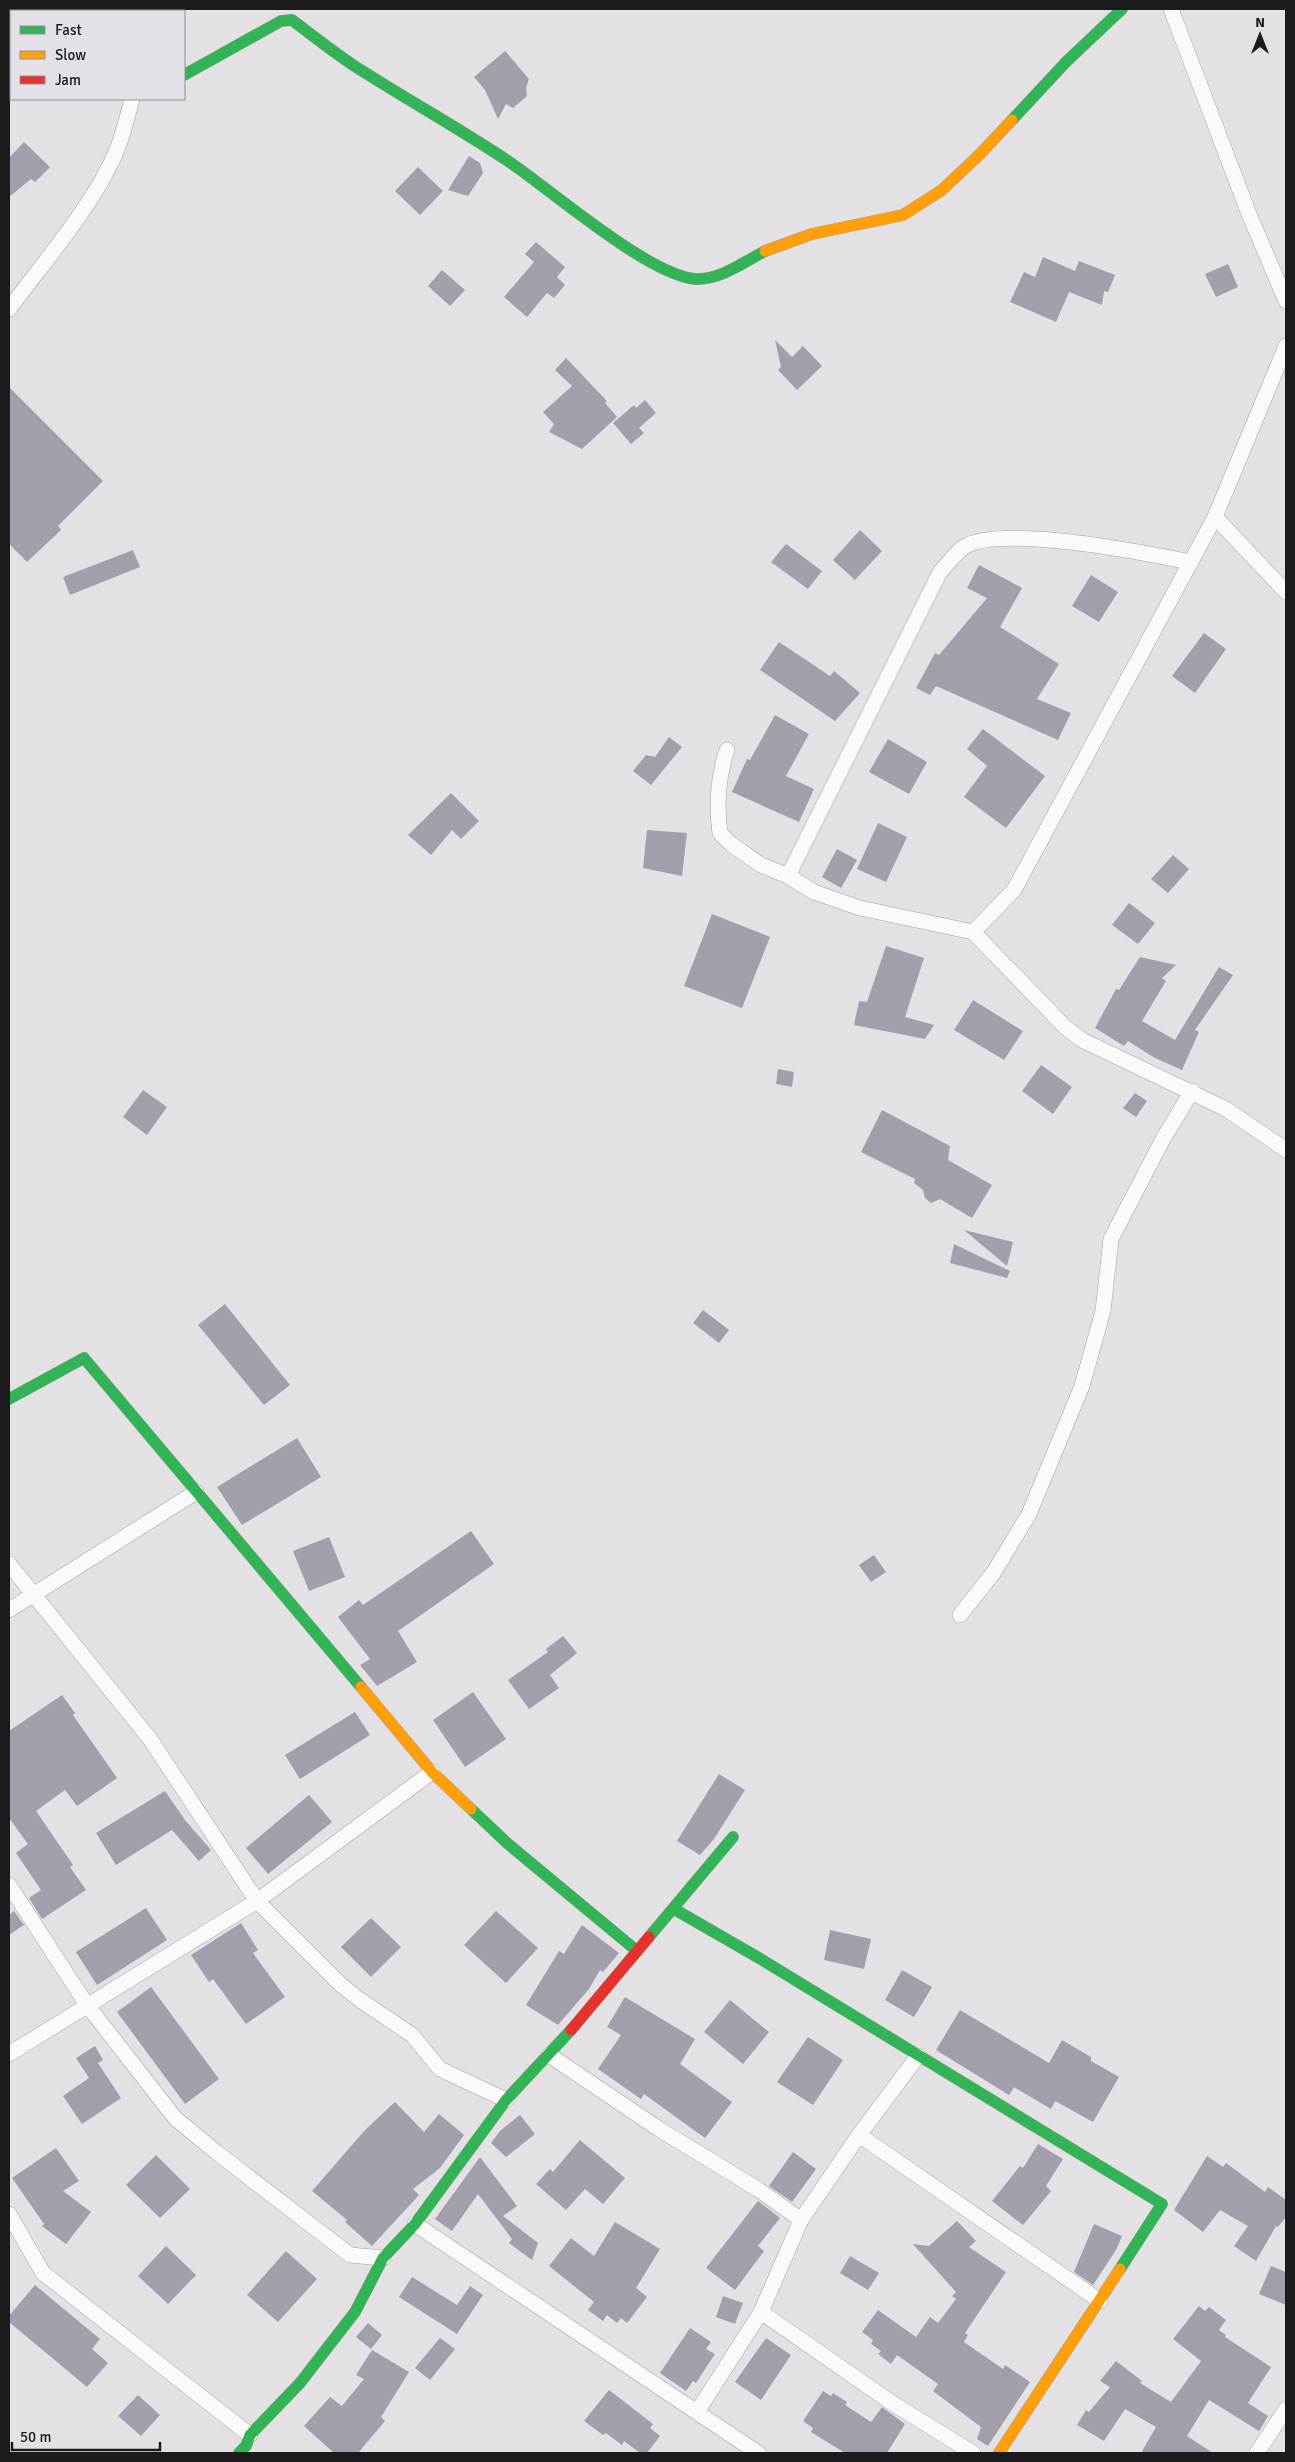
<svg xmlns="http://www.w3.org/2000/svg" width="1295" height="2462" font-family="Signika,sans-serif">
<rect width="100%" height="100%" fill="#e4e1e5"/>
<g fill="#a39eac">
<path d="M505,51L529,79L526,88L527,96L513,108L506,104L498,119L485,90L474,77Z"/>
<path d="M24,142L50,167L35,182L31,179L9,197V158Z"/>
<path d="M469,156L480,163L483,173L468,196L448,190Z"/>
<path d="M418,167L443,191L420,215L395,191Z"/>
<path d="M536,242L565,267L557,277L565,285L554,298L547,293L527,317L504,297L534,262L525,254Z"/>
<path d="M1043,257L1075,271L1079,261L1115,275L1108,292L1104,291L1102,305L1069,292L1056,322L1010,302L1024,272L1035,277Z"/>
<path d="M1228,264L1238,287L1216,297L1205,274Z"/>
<path d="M442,270L465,290L450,306L428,286Z"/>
<path d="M775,340L792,357L803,346L822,366L797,390L778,370L781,367Z"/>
<path d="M566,358L607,401L605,403L617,417L582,449L549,432L554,424L543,412L572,386L555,370Z"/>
<path d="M9,387L103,481L58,526L61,530L27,562L9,544Z"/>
<path d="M645,400L656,413L639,428L644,433L631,444L613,423L634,405L636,408Z"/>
<path d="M860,530L882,551L855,580L833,560Z"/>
<path d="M786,544L822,571L808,589L771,562Z"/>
<path d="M133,550L140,567L70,595L63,577Z"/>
<path d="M979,565L1022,588L1000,627L1059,664L1037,699L1071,713L1058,740L936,686L930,695L916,688L935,653L939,655L987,598L967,588Z"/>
<path d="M1091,575L1118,592L1099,622L1072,606Z"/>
<path d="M1204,633L1226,649L1195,693L1172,676Z"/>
<path d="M779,642L830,676L834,671L860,693L835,721L760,670Z"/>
<path d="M775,715L809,734L786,776L814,789L799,822L732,792L747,759L750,760Z"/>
<path d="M983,729L1045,776L1006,828L964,797L987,766L967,749Z"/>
<path d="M669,737L682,747L651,785L633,771L646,755L655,757Z"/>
<path d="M888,739L927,762L909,794L869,772Z"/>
<path d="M451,793L479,821L461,839L452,830L431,855L408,835Z"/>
<path d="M878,823L907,837L886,882L857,869Z"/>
<path d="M647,830L687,833L682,876L643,868Z"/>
<path d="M837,849L857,860L841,888L822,877Z"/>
<path d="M1173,855L1189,869L1168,893L1151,879Z"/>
<path d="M1129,903L1155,923L1138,944L1112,925Z"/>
<path d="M712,914L770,937L742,1008L684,986Z"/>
<path d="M886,946L924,958L905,1017L934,1025L925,1039L854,1025L859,1001L867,1002Z"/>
<path d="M1140,957L1176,965L1162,978L1166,981L1142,1021L1175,1040L1219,967L1233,975L1195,1030L1199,1032L1182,1070L1155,1058L1128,1041L1124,1046L1095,1028L1116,989L1119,990Z"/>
<path d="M973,1000L1023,1031L1004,1060L954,1030Z"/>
<path d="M1041,1065L1072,1087L1053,1114L1022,1091Z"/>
<path d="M778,1069L794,1072L792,1087L776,1084Z"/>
<path d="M143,1090L167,1107L147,1135L123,1117Z"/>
<path d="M1135,1093L1147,1101L1136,1117L1123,1108Z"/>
<path d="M882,1110L950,1146L948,1160L992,1185L972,1218L940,1199L931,1203L925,1198L923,1190L914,1183L915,1179L861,1152Z"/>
<path d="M964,1230L1013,1242L1007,1266Z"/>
<path d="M954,1244L1010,1271L1007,1278L950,1263Z"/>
<path d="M225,1304L290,1385L264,1405L198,1325Z"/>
<path d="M703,1310L729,1330L719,1343L693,1323Z"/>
<path d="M297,1438L321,1477L242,1525L217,1487Z"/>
<path d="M471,1531L494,1564L398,1631L417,1662L377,1686L360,1665L370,1659L338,1617L359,1600L363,1605Z"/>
<path d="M329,1537L345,1577L309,1591L293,1551Z"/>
<path d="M874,1555L886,1572L871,1582L859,1565Z"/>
<path d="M563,1636L577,1653L550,1675L559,1688L529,1709L508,1680L548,1652L546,1649Z"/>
<path d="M473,1692L506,1739L465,1767L433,1720Z"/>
<path d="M62,1695L75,1713L73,1715L117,1778L77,1806L65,1790L36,1811L73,1865L70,1867L86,1890L42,1919L29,1898L41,1890L16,1853L28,1844L9,1818V1731Z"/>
<path d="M355,1712L370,1735L300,1779L285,1755Z"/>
<path d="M719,1774L745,1790L714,1839L700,1855L677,1841Z"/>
<path d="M165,1791L185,1820L211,1850L199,1861L172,1830L116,1865L96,1833Z"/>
<path d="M309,1795L332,1822L268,1874L246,1848Z"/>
<path d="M146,1908L167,1940L97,1985L76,1952Z"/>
<path d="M14,1911L24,1925L9,1935V1915Z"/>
<path d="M496,1911L538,1948L506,1983L464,1945Z"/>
<path d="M371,1918L401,1947L371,1977L341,1947Z"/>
<path d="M241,1923L258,1950L253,1953L285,1997L246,2024L213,1979L209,1982L191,1955Z"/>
<path d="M582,1925L619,1953L603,1972L600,1970L589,1989L558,2025L526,2005L559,1951L564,1954Z"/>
<path d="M830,1930L871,1939L864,1969L824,1960Z"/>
<path d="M902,1970L932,1987L914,2017L885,2000Z"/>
<path d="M151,1987L219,2079L185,2104L117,2012Z"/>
<path d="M625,1997L695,2039L680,2064L732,2102L705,2138L644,2094L641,2099L598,2069L621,2035L607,2027Z"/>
<path d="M730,2000L769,2032L743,2064L704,2032Z"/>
<path d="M960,2010L1049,2063L1062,2040L1091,2057V2061L1119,2077L1093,2122L1055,2101L1051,2109L1014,2087L1009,2095L936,2050Z"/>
<path d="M808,2037L843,2060L813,2105L777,2082Z"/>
<path d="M95,2046L103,2060L98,2063L121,2098L82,2124L63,2096L89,2078L76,2058Z"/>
<path d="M395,2102L424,2132L439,2114L464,2135L440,2168L413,2189L419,2195L372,2246L345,2222L347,2220L312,2191L366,2129Z"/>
<path d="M520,2115L535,2134L506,2157L491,2143L500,2131Z"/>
<path d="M580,2140L625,2178L603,2204L585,2189L566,2210L536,2184L550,2169L553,2172Z"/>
<path d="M1038,2144L1063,2159L1046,2186L1051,2191L1023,2225L992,2201L1020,2166L1023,2168Z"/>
<path d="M56,2148L79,2181L63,2191L91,2212L66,2244L42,2226L44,2224L12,2178Z"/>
<path d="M793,2152L816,2169L792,2202L769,2186Z"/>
<path d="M156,2155L190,2189L160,2218L126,2185Z"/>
<path d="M1207,2156L1223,2167L1226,2163L1265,2192L1268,2187L1286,2200V2217L1278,2227L1276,2226L1256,2261L1234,2246L1248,2226L1220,2210L1203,2232L1174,2210Z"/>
<path d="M480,2157L517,2206L503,2216L538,2243L532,2260L509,2243L512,2239L478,2194L452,2231L435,2219Z"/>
<path d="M758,2201L780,2218L758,2246L764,2251L735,2290L706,2268Z"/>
<path d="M957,2221L976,2241L969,2247L1006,2272L965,2333L968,2335L964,2342L1003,2369L1005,2365L1030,2382L988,2446L977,2439L981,2427L933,2391L938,2384L897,2355L891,2364L878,2354L881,2351L871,2344L873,2340L862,2332L878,2310L916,2337L930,2317L938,2323L956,2299L952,2296L956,2292L913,2244L929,2246Z"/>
<path d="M615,2222L660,2249L636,2288L647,2297L627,2323L621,2318L617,2323L607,2315L603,2321L588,2310L594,2302L549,2266L571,2238L594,2256Z"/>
<path d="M1094,2224L1122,2236L1116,2250L1093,2285L1074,2272Z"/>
<path d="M166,2246L196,2275L168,2304L138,2276Z"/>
<path d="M286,2251L317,2279L278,2322L247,2295Z"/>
<path d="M850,2256L879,2273L868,2290L840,2273Z"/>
<path d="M1271,2266L1286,2272V2305L1259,2294Z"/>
<path d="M412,2277L457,2305L470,2286L483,2295L457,2334L399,2297Z"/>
<path d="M35,2285L100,2339L92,2349L108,2363L87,2387L9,2322V2316Z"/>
<path d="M723,2296L743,2303L735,2324L716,2317Z"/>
<path d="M1199,2306L1205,2311L1209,2307L1226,2320L1219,2330L1226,2335L1225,2337L1271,2367L1248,2403L1268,2416L1259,2431L1209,2400L1187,2436L1213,2453H1141L1156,2427L1125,2409L1104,2441L1077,2425L1086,2410L1089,2412L1110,2387L1100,2381L1116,2361L1142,2381L1140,2383L1171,2402L1201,2361L1173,2339Z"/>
<path d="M368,2323L382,2335L371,2349L356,2337Z"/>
<path d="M690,2328L711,2342L706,2349L715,2354L696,2383L693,2381L686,2391L660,2373Z"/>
<path d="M440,2338L455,2349L430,2380L415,2368Z"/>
<path d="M766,2338L791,2355L761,2400L735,2382Z"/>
<path d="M372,2350L409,2372L381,2417L385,2421L358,2453H334L304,2426L330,2397L342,2406L364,2379L356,2375Z"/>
<path d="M609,2390L653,2424L650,2428L660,2436L647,2453H640L624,2441L622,2445L606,2433L603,2435L584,2421Z"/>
<path d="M823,2391L831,2396L833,2393L847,2402L845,2405L871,2422L882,2407L905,2424L887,2453H845L811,2432L813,2428L803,2421Z"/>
<path d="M138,2395L160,2415L141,2436L118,2416Z"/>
</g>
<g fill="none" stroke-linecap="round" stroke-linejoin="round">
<g stroke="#a3a1a4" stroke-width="16">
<g id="street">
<path d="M1171,9L1249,214L1286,301"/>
<path d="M155,11L156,9"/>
<path d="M9,309C44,262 97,201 118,147C124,131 128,115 132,99"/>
<path d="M1215,517L1286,592"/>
<path d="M727,750C718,777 716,804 720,833L731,844L761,865L788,876L814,892L860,908L973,932L1065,1027L1082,1040L1226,1109L1286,1150"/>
<path d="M788,876L940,572C948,564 955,553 964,547C1000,524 1146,553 1190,562"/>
<path d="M973,932L1014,890L1215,517L1286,346"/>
<path d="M9,1564L150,1739L257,1901L340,1984L360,2000L412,2035L440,2069L506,2100"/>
<path d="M9,1610L196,1492"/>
<path d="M960,1615L994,1572L1029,1514L1082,1386L1103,1311L1111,1239L1163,1139L1192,1091"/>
<path d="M9,1885L87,2005L175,2118L216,2152L350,2255L383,2258"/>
<path d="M9,2054L257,1901L432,1772"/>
<path d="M549,2055L659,2129L759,2190L801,2220"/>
<path d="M859,2135L1100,2301"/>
<path d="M9,2214L43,2273L250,2435"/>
<path d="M415,2224L758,2453"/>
<path d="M761,2312L892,2403L973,2453"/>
<path d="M697,2412L761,2312L801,2220L859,2135L918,2056"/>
<path d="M1257,2453L1286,2409"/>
</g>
</g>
<g stroke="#a3a1a4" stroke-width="12">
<g id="fast">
<path d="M184,75L281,21L292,20C312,35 332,51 353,65C404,98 457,127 508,161C550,189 649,276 696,279C720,280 744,262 765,251"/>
<path d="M1012,120L1066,62L1122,9"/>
<path d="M9,1399L84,1358L361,1687"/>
<path d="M471,1809L507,1843L637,1951"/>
<path d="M674,1909L759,1958L1162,2204L1120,2269"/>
<path d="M649,1937L733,1837"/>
<path d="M239,2453L246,2446L250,2435L300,2383L355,2312L383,2258L415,2224L506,2100L571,2030"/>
</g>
</g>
<g stroke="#a3a1a4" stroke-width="12">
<g id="slow">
<path d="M765,251L812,234L903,215L942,190L980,154L1012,120"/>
<path d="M361,1687L432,1772L471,1809"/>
<path d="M999,2453L1120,2269"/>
</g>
</g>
<g stroke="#a3a1a4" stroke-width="12">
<path id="jam" d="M571,2030L649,1937"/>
</g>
<use href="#street" stroke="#fbfafb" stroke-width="15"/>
<use href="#fast" stroke="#30b455" stroke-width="11"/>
<use href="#slow" stroke="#ff9f0a" stroke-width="11"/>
<use href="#jam" stroke="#e5322d" stroke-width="11"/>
</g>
<rect width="1295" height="2462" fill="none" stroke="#1c1a1d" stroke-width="20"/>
<rect x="10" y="10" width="175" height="90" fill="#e5dfe7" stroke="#959096"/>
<rect x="20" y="26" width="25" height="8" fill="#30b455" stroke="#959096"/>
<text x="55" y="35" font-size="15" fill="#1c1a1d">Fast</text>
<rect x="20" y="51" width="25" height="8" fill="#ff9f0a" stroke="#959096"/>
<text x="55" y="60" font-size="15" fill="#1c1a1d">Slow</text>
<rect x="20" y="76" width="25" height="8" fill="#e5322d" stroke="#959096"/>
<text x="55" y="85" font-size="15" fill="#1c1a1d">Jam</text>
<g transform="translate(1260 35)" stroke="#e5dfe7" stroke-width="4" paint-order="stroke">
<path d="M0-4L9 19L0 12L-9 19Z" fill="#1c1a1d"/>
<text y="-8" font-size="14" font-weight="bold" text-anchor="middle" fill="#1c1a1d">N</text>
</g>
<path d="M12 2442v8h148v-8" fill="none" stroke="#1c1a1d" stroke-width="2.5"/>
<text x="20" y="2442" font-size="15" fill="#1c1a1d" stroke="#e5dfe7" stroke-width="4" paint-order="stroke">50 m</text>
</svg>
